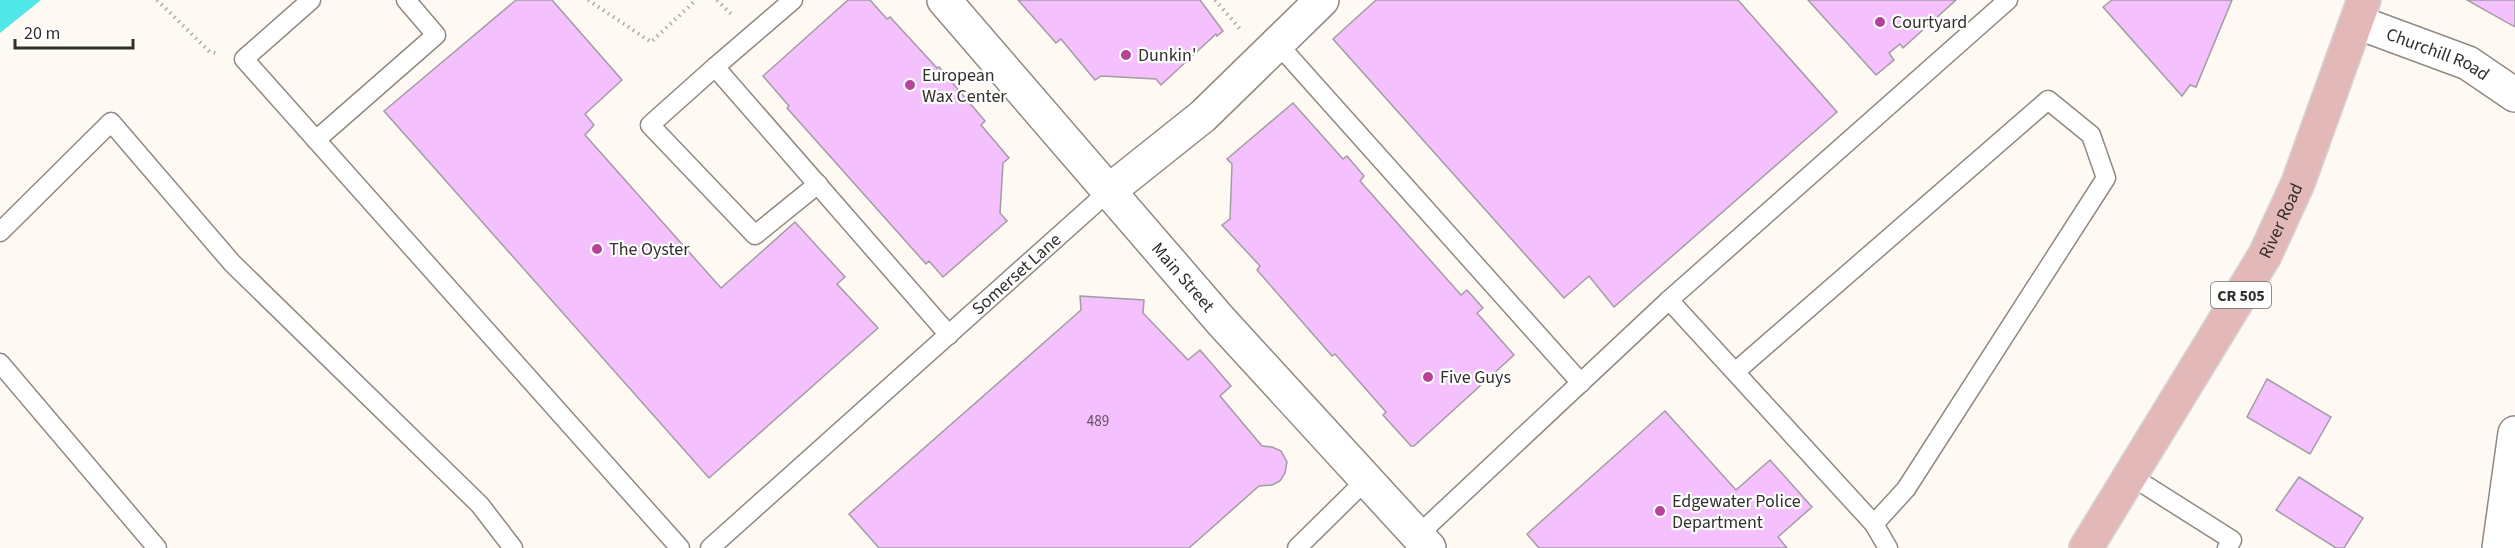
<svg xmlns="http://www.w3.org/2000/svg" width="2515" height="548" font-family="'Source Sans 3',sans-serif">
<rect width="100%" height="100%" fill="#fff9f3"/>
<path fill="#51e6e7" d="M0,0H41L0,33Z"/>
<g fill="#f4c0fd" stroke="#a29ca4" stroke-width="1.5">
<path d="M516,0H552L622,80L585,114L594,125L585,135L721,288L795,222L845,277L837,284L878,328L709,478L384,111Z"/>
<path d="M848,0H870L887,19L890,17L937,68L939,67L985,121L981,125L1009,158L1003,163L1000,213L1007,221L943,277L929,261L926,264L787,108L789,106L763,76Z"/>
<path d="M1018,0H1200L1223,31L1217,36L1216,34L1161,85L1156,79L1101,76L1095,80L1061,39L1056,43Z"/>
<path d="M1376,0H1738L1837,112L1614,307L1589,276L1564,298L1333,39Z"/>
<path d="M1808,0H1956L1903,48L1900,44L1889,53L1894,60L1876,75Z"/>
<path d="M2112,0H2232L2196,87L2190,85L2182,96L2103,7Z"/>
<path d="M2467,0H2515V27Z"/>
<path d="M1293,103L1343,159L1347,156L1364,176L1360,181L1461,295L1467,290L1483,308L1477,313L1514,355L1414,446H1411L1383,415L1386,412L1335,354L1332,356L1257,270L1260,266L1222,225L1230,219L1232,164L1227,159Z"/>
<path d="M1080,296L1144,300L1143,313L1188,360L1200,350L1231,386L1220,396L1262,446L1272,447L1281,451L1287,462L1285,473L1280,481L1272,485L1259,486L1189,548H879L849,514L1081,310Z"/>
<path d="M2267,379L2331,417L2310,454L2247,417Z"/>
<path d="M1665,411L1736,490L1770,460L1812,507L1778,537L1787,548H1539L1527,534Z"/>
<path d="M2299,477L2363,518L2344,548H2336L2276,510Z"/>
</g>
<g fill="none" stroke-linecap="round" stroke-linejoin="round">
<g stroke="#8f8982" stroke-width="21">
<g id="service">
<path d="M311,0L244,59L680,548"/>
<path d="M793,0L715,67L949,335"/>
<path d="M1277,43L1581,383"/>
<path d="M715,67L650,125L755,235L818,184"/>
<path d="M316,140L436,35L406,0"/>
<path d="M0,232L111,122L232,263L480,505L513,548"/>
<path d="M1669,300L1874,524L1906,489L2106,178L2091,135L2048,100L1735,372"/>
<path d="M0,363L157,548"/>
<path d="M2131,476L2232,540L2227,548"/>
<path d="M1874,524L1888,548"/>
<path d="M1417,536L1669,300L2008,0"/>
<path id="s1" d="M710,548L1109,191"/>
<path d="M1297,548L1366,480"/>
</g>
</g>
<g stroke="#8f8982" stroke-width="36">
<g id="minor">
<path id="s2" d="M944,0L1221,321L1429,548"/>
<path id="s3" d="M2357,22L2468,63L2515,95"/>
<path d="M1109,191L1203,116L1322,0"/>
<path d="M2499,548L2515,433"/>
</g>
</g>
<g stroke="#d6d5d5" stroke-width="36">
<g id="primary">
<path id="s4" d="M2086,548L2265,255L2298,183L2364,0"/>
</g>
</g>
<g stroke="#aeaaa5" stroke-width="4" stroke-dasharray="1.5 4.5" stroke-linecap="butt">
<path d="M157,0L210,52L216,53"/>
<path d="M588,0L651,42L696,0"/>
<path d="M717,0L731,14"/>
<path d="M1215,0L1240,29"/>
</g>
<use href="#service" stroke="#fff" stroke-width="18"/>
<use href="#minor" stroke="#fff" stroke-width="33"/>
<use href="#primary" stroke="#e3b8b8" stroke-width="33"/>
</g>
<g fill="#b6429a" stroke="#fff" stroke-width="2">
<circle cx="1880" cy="22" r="6"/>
<circle cx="1126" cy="55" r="6"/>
<circle cx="910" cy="85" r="6"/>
<circle cx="597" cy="249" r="6"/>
<circle cx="1428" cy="377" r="6"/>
<circle cx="1660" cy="511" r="6"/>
</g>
<g text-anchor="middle" stroke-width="4.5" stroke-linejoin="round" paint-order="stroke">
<g font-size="15" fill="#625360">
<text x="1098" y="426">489</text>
</g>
<rect fill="#fff" stroke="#706d6b" stroke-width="1.5" x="2211" y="282" width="60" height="26" rx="4.5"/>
<g font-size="16" font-weight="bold" fill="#322f2c">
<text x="2241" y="301">CR 505</text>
</g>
<g font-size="18" fill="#322f2c" stroke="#fff" text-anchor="start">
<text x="1892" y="28">Courtyard</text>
<text x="1138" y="61">Dunkin'</text>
<text x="922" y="81">European<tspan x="922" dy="21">Wax Center</tspan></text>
<text x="609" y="255">The Oyster</text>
<text x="1440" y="383">Five Guys</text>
<text x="1672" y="507">Edgewater Police<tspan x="1672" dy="21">Department</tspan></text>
</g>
<g font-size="18" fill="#322f2c" stroke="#fff">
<text dy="6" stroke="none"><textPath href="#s3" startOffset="87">Churchill Road</textPath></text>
<text dy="6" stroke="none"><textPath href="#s4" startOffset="381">River Road</textPath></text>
<text dy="6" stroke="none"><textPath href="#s1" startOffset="411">Somerset Lane</textPath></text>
<text dy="6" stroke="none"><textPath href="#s2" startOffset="366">Main Street</textPath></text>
</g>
</g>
<path d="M15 39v9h118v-9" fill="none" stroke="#322f2c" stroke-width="3"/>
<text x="24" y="39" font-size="18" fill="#322f2c" stroke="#ffffff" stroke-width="4.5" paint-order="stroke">20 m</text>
</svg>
